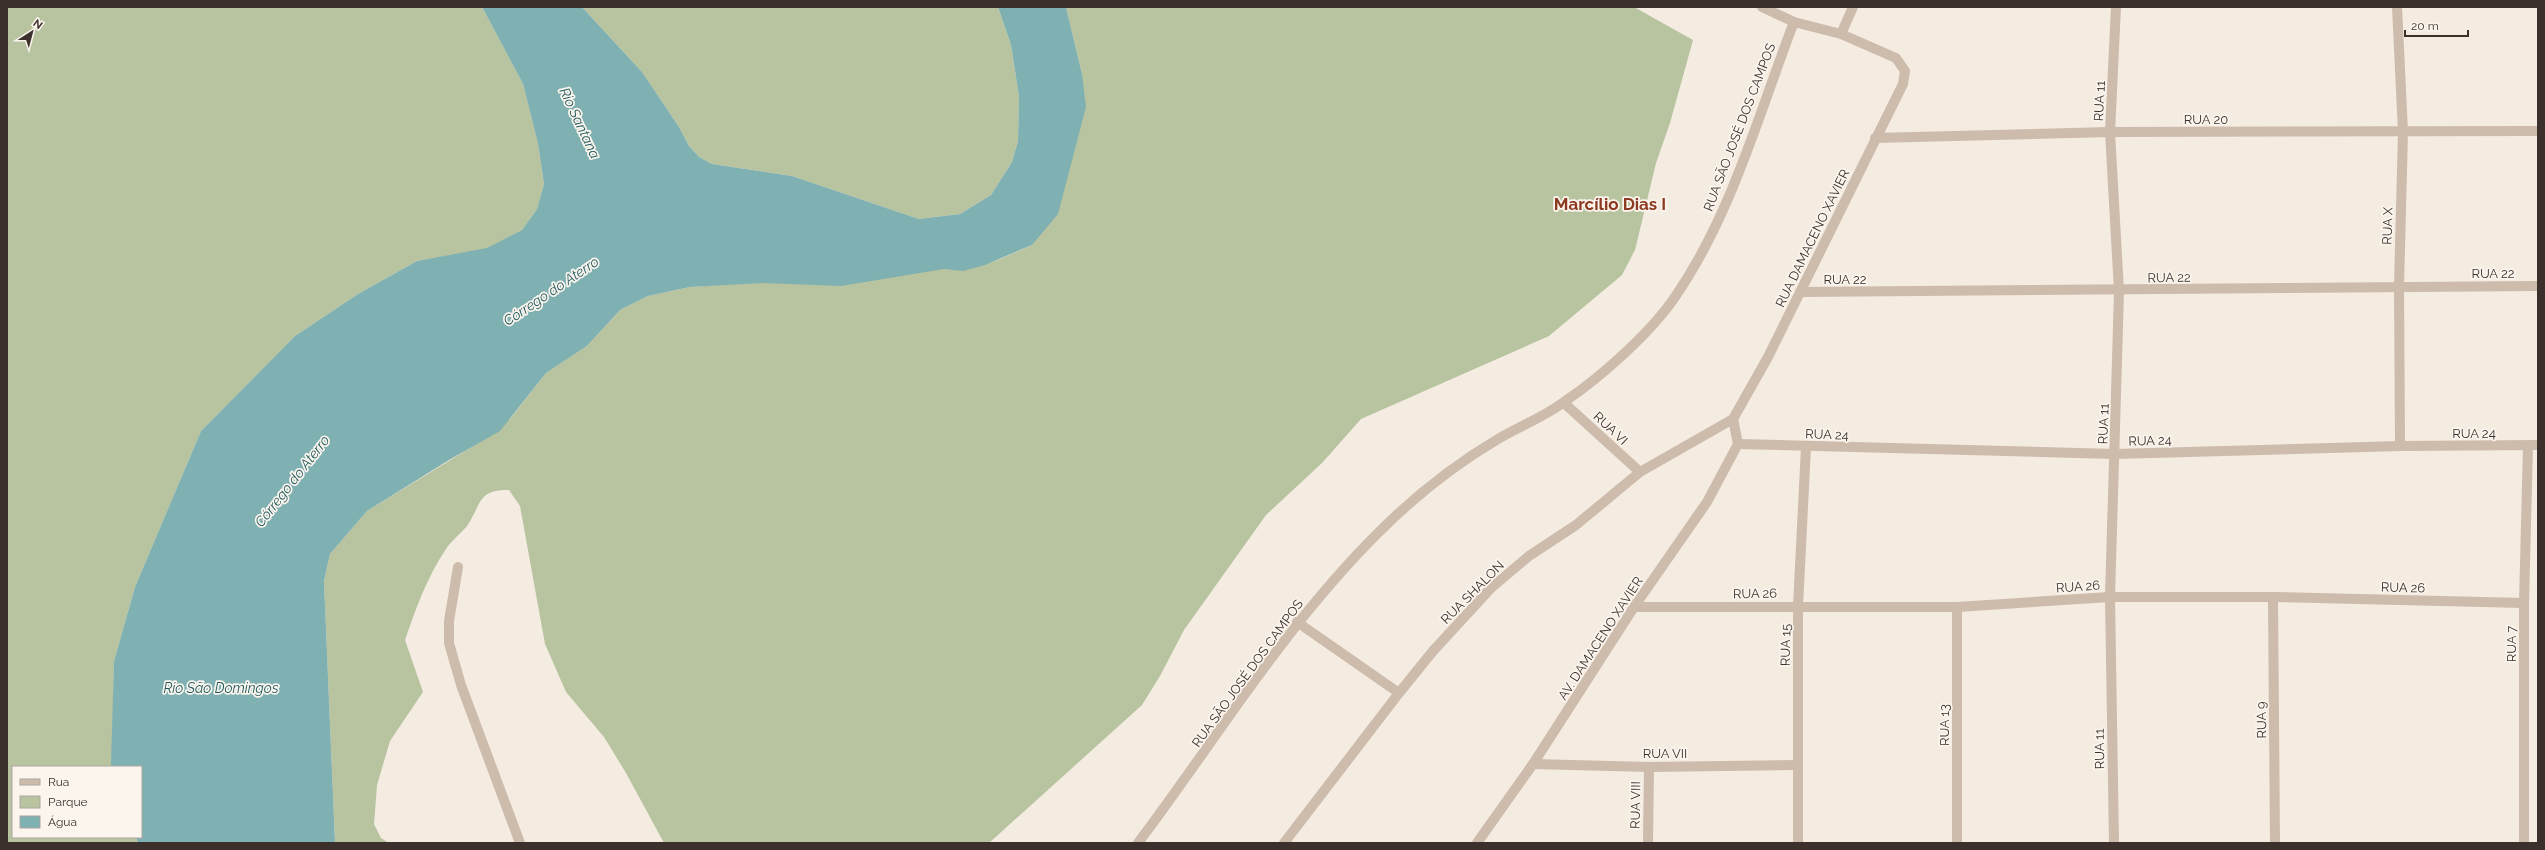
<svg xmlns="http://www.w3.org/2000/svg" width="2545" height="850" font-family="Raleway,sans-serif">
<rect width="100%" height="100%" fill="#f4ebe1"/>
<g fill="#b8c4a0">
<path d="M7,7H482L523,84L538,144L544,184L537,209L522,230L487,249L417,261L358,294L295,336L201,431L135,587L114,661L112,767H13V837H136L138,843H7Z"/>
<path d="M582,7H998L1011,45L1019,97L1018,141L1012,162L991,195L960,214L919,219L792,176L712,164L699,157L689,146L679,127L642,72Z"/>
<path d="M1066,7H1634L1693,40L1670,123L1656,163L1635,250L1622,275L1549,336L1361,419L1322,463L1266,515L1184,630L1160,676L1142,705L989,843H664L626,773L604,737L566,692L545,644L520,506L509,490C477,489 481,506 467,526C460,534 452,540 446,549C427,577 416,608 405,640L423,692L390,741L377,785L374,824L381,838L389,843H335L324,581L330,554L367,511L470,448L510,419L546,373L587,346L620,310L648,296L690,287L944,269C976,272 1003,258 1032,245L1082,74Z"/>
</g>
<path fill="#7fb0b2" d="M482,7H582L642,72L679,127L689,146L699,157L712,164L792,176L919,219L960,214L991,195L1012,162L1018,141L1019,97L1011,45L998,7H1066L1082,74L1086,107L1058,214L1032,245L985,265L963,271L944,269L841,286L763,283L690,287L648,296L620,310L587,346L546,373L500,431L449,460L367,511L330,554L324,581L335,843H138L136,837H141V767H112L111,764L114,661L135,587L201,431L295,336L358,294L417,261L487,248L522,230L537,209L544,184L538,144L523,84Z"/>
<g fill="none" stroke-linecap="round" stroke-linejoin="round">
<g stroke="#cdbbac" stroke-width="10">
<path d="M2397,7L2403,132L2399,286L2400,446"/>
<path d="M1841,34L1853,7"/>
<path d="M1875,138L2110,132L2538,131"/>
<path d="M1800,292L2538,286"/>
<path d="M1564,403L1640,472"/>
<path d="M1733,419L1768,357L1903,84L1905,71L1896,58L1841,34L1794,22L1762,7"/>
<path d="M1733,419L1738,444"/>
<path d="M1738,444L2115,454L2400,446L2538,445"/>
<path d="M458,567L449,621V643L461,685L520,843"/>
<path d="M2273,597L2275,843"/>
<path d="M1634,607H1957L2110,597H2273L2524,603"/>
<path d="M1297,622L1399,693"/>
<path d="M1533,764L1649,767L1796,765"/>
<path d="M1138,843C1217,738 1285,625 1379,532C1415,496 1454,465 1498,439C1520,426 1544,417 1564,402C1601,377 1652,332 1677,294C1732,213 1759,113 1794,22"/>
<path d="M1284,843L1399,693L1433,651L1491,588L1529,556L1576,525L1640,472L1733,419"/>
<path d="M1477,843L1533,764L1634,607L1707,502L1738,444"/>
<path d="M1648,843L1649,767"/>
<path d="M1798,843V606L1806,447"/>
<path d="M1957,843V607"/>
<path d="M2114,843L2110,597L2119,291L2110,132L2116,7"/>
<path d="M2524,843V603L2528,446"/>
</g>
</g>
<g text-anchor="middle" stroke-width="3.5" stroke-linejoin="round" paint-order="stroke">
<g font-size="13" fill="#3b302b" stroke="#fbf5ee">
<text transform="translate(2099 101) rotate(-87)" y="5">RUA 11</text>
<text x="2206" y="124">RUA 20</text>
<text transform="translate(1739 127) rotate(-69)" y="5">RUA SÃO JOSÉ DOS CAMPOS</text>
<text transform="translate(2387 226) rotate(-88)" y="5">RUA X</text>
<text transform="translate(1812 238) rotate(-64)" y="5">RUA DAMACENO XAVIER</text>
<text x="2493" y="278">RUA 22</text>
<text transform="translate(2169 277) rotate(-1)" y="5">RUA 22</text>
<text x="1845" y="284">RUA 22</text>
<text transform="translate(2103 424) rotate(-88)" y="5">RUA 11</text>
<text transform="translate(1611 428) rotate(43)" y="5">RUA VI</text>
<text x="2474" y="438">RUA 24</text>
<text transform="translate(1827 434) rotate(2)" y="5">RUA 24</text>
<text transform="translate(2150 440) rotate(-2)" y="5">RUA 24</text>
<text transform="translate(2078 586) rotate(-4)" y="5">RUA 26</text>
<text transform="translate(2403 587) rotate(1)" y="5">RUA 26</text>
<text transform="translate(1472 592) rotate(-45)" y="5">RUA SHALON</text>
<text transform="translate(1755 593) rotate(-1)" y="5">RUA 26</text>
<text transform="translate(1600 638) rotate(-57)" y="5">AV. DAMACENO XAVIER</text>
<text transform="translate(2511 644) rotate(-90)" y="5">RUA 7</text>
<text transform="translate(1785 645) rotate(-89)" y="5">RUA 15</text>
<text transform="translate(1247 673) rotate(-54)" y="5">RUA SÃO JOSÉ DOS CAMPOS</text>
<text transform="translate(2261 720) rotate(-91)" y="5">RUA 9</text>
<text transform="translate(1944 725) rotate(-90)" y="5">RUA 13</text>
<text transform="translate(2099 749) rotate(-91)" y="5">RUA 11</text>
<text x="1665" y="758">RUA VII</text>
<text transform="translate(1635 805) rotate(-89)" y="5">RUA VIII</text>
</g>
<g font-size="14" font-style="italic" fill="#1f5a5e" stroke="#fbf5ee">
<text transform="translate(580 123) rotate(65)" y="5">Rio Santana</text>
<text transform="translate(551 291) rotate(-34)" y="5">Córrego do Aterro</text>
<text transform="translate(292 481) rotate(-52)" y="5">Córrego do Aterro</text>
<text x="221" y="693">Rio São Domingos</text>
</g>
<g font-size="17" font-weight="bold" fill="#8c3b22" stroke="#fbf5ee">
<text x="1610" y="210">Marcílio Dias I</text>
</g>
</g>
<rect width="2545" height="850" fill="none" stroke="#3b302b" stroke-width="16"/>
<rect x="12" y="766" width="130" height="72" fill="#fbf5ee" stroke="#aea6a0"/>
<rect x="20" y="779" width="20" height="6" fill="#cdbbac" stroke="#aea6a0"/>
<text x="48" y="786" font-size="12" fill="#3b302b">Rua</text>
<rect x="20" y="796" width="20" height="12" fill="#b8c4a0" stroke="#aea6a0"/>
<text x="48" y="806" font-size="12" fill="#3b302b">Parque</text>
<rect x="20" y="816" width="20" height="12" fill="#7fb0b2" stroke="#aea6a0"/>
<text x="48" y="826" font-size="12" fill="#3b302b">Água</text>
<g transform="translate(32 32) rotate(36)" stroke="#fbf5ee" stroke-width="3" paint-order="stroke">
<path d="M0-3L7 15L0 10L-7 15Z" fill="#3b302b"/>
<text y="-6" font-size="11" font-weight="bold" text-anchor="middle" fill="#3b302b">N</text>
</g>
<path d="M2405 30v6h63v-6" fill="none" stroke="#3b302b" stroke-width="2"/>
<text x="2411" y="30" font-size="12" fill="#3b302b" stroke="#fbf5ee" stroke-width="3" paint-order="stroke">20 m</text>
</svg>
